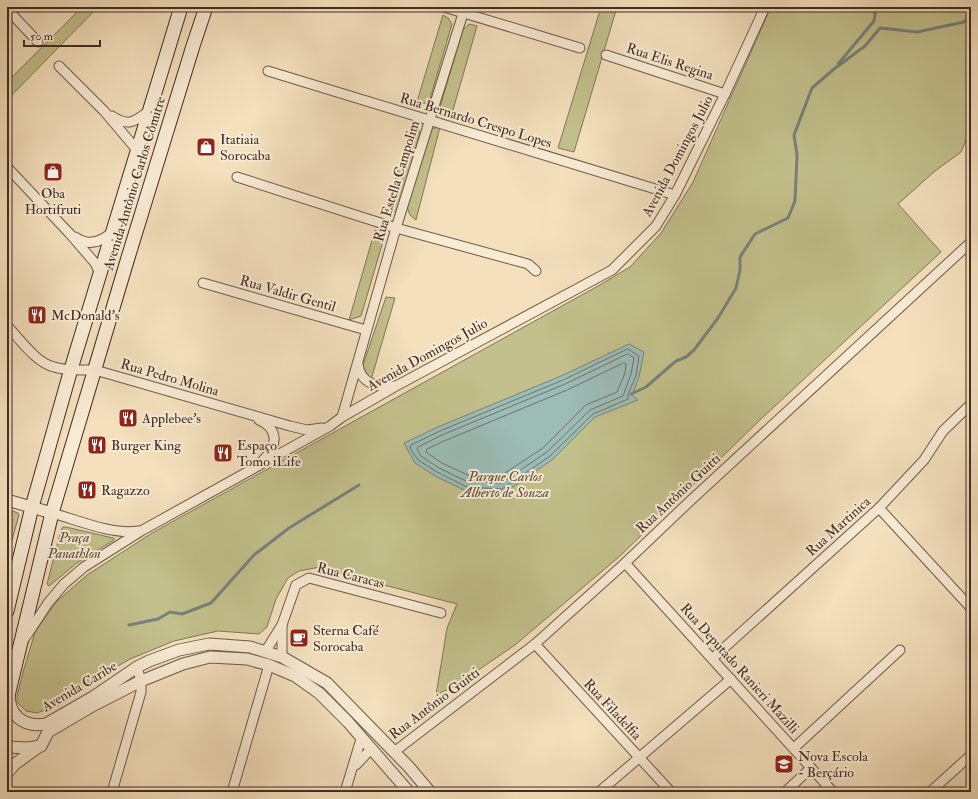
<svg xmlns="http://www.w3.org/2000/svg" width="978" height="799" font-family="'IM FELL Double Pica',serif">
<rect width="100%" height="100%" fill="#f4e0bd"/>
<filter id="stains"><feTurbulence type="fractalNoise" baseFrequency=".005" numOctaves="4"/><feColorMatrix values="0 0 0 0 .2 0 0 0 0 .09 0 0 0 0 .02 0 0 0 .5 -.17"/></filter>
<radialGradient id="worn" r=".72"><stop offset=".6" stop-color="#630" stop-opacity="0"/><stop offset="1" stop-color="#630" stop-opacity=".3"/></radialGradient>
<g fill="#c2c08c" stroke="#827658">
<path d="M82,7H98L7,100V82Z"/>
<path d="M601,7H617L574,152L558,148Z"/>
<path d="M771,7H971V128L961,152L935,171L898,204L941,252L761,419L620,556L515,645L455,686L436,695L447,628L457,604L357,578L320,567L299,571L288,578L276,599L267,627L259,634L218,631L174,641L130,659L90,682L59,705L37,713L26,711L17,702V696L24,669L35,632L56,602L87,575L152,533L598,286L630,267L661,233L693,182Z"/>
<path d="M443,15L448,18L452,24L429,102L416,105Z"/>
<path d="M469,24L477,26L451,117L444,115L440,107L463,30Z"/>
<path d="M412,124L417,127L420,133L398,211L385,214Z"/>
<path d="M440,127L416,220L410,215L407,207L430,129Z"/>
<path d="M375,230L381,232L384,238L361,316L349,320Z"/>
<path d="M386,297L395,298L371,380L366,376L362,368Z"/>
<path d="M7,509L18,513L19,515L7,558Z"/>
<path d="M63,527H66L113,538H114V540L77,563L49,586L47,584L61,530Z"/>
</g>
<path fill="#9cbcb6" stroke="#78827c" d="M629,344L644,352L639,377L632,395L638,400L595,417L553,459L504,493L466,491L435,476L415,463L404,443L438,427L561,376Z"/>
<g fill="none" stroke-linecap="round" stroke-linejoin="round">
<g stroke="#6e746d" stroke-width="1">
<path d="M628,349L639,356L636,376L628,394V399L593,414L550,456L502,489L467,487L437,472L418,460L410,448L411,445L440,431L563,380Z"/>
<path d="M628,354L634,358L631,374L623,396L590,410L547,452L501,483L468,482L439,468L421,456L417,449L418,447L442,435L565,384Z"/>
<path d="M624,363L626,364L625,373L617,392L586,405L543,448L499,477L470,476L442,463L426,452L427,449L444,441L567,390Z"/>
</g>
<g stroke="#78827c" stroke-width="3">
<path d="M838,64L874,21L876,7"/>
<path d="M631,394L646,387L676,361L686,357L694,350L718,318L736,288L740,270V257L755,234L788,218L795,201L797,155L794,135L812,88L834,69L865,46L880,28L917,32L964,22L971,15"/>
<path d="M129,625L158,619L170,612L182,614L211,603L254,555L289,528L359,485"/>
</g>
<g stroke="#6e594a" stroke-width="11">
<g id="minor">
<path d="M444,7L580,48"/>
<path d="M7,9L38,42"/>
<path d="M606,55L725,94"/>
<path d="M59,66L104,111L137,150"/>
<path d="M268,71L675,195"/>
<path d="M112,116C129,127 134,122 149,111"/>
<path d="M7,167L70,234L95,263L100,274"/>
<path d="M237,177L396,228L528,264L536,271"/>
<path d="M75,237C89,247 102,242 113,231"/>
<path d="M203,283L366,330"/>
<path d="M7,326C20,339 36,363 54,367C67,371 81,370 95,370L290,426L307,430L322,428"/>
<path d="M358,364C360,383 377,388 394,386"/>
<path d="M342,417L396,228L465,7"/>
<path d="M259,420C279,429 278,446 263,460"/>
<path d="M879,508L971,608"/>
<path d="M52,513C78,520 111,535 138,531"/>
<path d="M625,563L833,792"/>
<path d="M25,638L48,603L64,584L84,567L141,531L330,426L342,417L396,386L612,270L656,226L675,195L725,94L765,7"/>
<path d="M535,644L671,792"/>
<path d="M265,652L282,625L296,585L309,578L441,613"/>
<path d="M282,657V625"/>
<path d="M713,658L879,508L924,460L943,431L971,404"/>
<path d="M794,748L900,650"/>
<path d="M394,752L535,644L625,563L689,502L971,242"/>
<path d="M356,765L371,749"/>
<path d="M112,792L141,692V681L137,667"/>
<path d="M232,792L269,665"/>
<path d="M345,792L361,739"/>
<path d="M599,792L731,679"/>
<path d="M785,792L811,768"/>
<path d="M930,792L971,755"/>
</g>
</g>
<g stroke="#6e594a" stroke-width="13">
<g id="tertiary">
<path d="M7,500L52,513"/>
<path d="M9,691C8,714 22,728 46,724L93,697L137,667L149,661L179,650L209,644L250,647L282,657L327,683L409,767L430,792"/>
<path d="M7,747L28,748L41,746L48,732L94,705L141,681L183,664L210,657L247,659L269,665L295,676L319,693L348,722L409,792"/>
<path d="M7,773L15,764L37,748"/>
</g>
</g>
<g stroke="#412c24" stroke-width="15">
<g id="secondary">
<path d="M7,611L32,507L71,369L181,7"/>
<path d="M7,700L52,513L127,261L193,46L206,7"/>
</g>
</g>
<use href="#minor" stroke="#f8ebd4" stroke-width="9"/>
<use href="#tertiary" stroke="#f8ebd4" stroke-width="11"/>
<use href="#secondary" stroke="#f8ebd4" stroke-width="13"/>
</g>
<defs>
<g id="shop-square" transform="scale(1)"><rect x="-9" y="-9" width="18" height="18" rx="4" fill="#8f2418" stroke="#f8ebd4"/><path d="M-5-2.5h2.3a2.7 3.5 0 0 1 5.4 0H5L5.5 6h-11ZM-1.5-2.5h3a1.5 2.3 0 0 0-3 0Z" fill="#fff"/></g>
<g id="restaurant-square" transform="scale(1)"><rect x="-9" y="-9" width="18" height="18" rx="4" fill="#8f2418" stroke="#f8ebd4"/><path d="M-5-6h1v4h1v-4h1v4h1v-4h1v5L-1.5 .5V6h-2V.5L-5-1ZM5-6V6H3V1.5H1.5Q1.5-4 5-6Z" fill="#fff"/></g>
<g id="cafe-square" transform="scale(1)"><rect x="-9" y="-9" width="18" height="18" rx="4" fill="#8f2418" stroke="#f8ebd4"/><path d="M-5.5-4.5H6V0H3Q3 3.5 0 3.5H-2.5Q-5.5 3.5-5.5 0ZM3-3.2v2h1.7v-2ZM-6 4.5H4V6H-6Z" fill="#fff"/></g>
<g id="school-square" transform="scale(1)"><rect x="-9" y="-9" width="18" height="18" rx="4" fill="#8f2418" stroke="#f8ebd4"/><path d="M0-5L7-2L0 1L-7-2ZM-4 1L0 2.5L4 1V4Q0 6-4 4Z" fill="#fff"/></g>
</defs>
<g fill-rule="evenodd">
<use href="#shop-square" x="206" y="147"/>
<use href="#shop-square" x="53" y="172"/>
<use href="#restaurant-square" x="37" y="315"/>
<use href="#restaurant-square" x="128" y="418"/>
<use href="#restaurant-square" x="97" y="445"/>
<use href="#restaurant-square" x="223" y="453"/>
<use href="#restaurant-square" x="87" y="490"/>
<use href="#cafe-square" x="299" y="638"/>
<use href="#school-square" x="784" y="764"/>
</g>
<g text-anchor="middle" stroke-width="4" stroke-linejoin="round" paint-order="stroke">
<g font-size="14" fill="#412c24" stroke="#f8ebd4">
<text transform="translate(670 61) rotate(18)" y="5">Rua Elis Regina</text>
<text transform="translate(476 120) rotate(17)" y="5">Rua Bernardo Crespo Lopes</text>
<text transform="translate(677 156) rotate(-62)" y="5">Avenida Domingos Julio</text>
<text transform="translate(396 181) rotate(-73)" y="5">Rua Estella Campolim</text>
<text transform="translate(134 183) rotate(-73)" y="5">Avenida Antônio Carlos Cômitre</text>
<text transform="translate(288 293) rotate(16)" y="5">Rua Valdir Gentil</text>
<text transform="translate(427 354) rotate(-29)" y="5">Avenida Domingos Julio</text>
<text transform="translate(170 377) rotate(16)" y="5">Rua Pedro Molina</text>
<text transform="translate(678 493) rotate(-43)" y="5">Rua Antônio Guitti</text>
<text transform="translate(838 526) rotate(-42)" y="5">Rua Martinica</text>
<text transform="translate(351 575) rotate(14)" y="5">Rua Caracas</text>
<text transform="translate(740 668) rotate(48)" y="5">Rua Deputado Ranieri Mazilli</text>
<text transform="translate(79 686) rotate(-31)" y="5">Avenida Caribe</text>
<text transform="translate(434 703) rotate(-37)" y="5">Rua Antônio Guitti</text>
<text transform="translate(613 709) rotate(47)" y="5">Rua Filadelfia</text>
</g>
<g font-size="14" fill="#412c24" stroke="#f8ebd4" text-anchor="start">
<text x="220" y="144">Itatiaia<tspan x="220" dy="16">Sorocaba</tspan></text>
<text x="53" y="198" text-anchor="middle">Oba<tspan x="53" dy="16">Hortifruti</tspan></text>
<text x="51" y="320">McDonald's</text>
<text x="142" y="423">Applebee's</text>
<text x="111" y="450">Burger King</text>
<text x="237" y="450">Espaço<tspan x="237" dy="16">Tomo iLife</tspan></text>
<text x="101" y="495">Ragazzo</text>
<text x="313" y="635">Sterna Café<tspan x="313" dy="16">Sorocaba</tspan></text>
<text x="798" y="761">Nova Escola<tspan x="798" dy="16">- Berçário</tspan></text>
</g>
<g font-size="14" font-style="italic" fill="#5b4a39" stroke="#f8ebd4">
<text x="505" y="481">Parque Carlos<tspan x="505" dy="16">Alberto de Souza</tspan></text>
<text x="74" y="542">Praça<tspan x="74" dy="16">Panathlon</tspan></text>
</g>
</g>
<rect width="978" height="799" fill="none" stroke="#f4e0bd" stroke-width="24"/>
<rect x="8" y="8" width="962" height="783" fill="none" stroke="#412c24" stroke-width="2"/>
<rect x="12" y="12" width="954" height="775" fill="none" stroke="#412c24"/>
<path d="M24 40v6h76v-6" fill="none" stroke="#412c24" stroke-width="2"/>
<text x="30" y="40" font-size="12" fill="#412c24" stroke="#f8ebd4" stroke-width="3" paint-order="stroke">50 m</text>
<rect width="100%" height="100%" filter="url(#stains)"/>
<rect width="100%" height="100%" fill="url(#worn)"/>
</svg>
